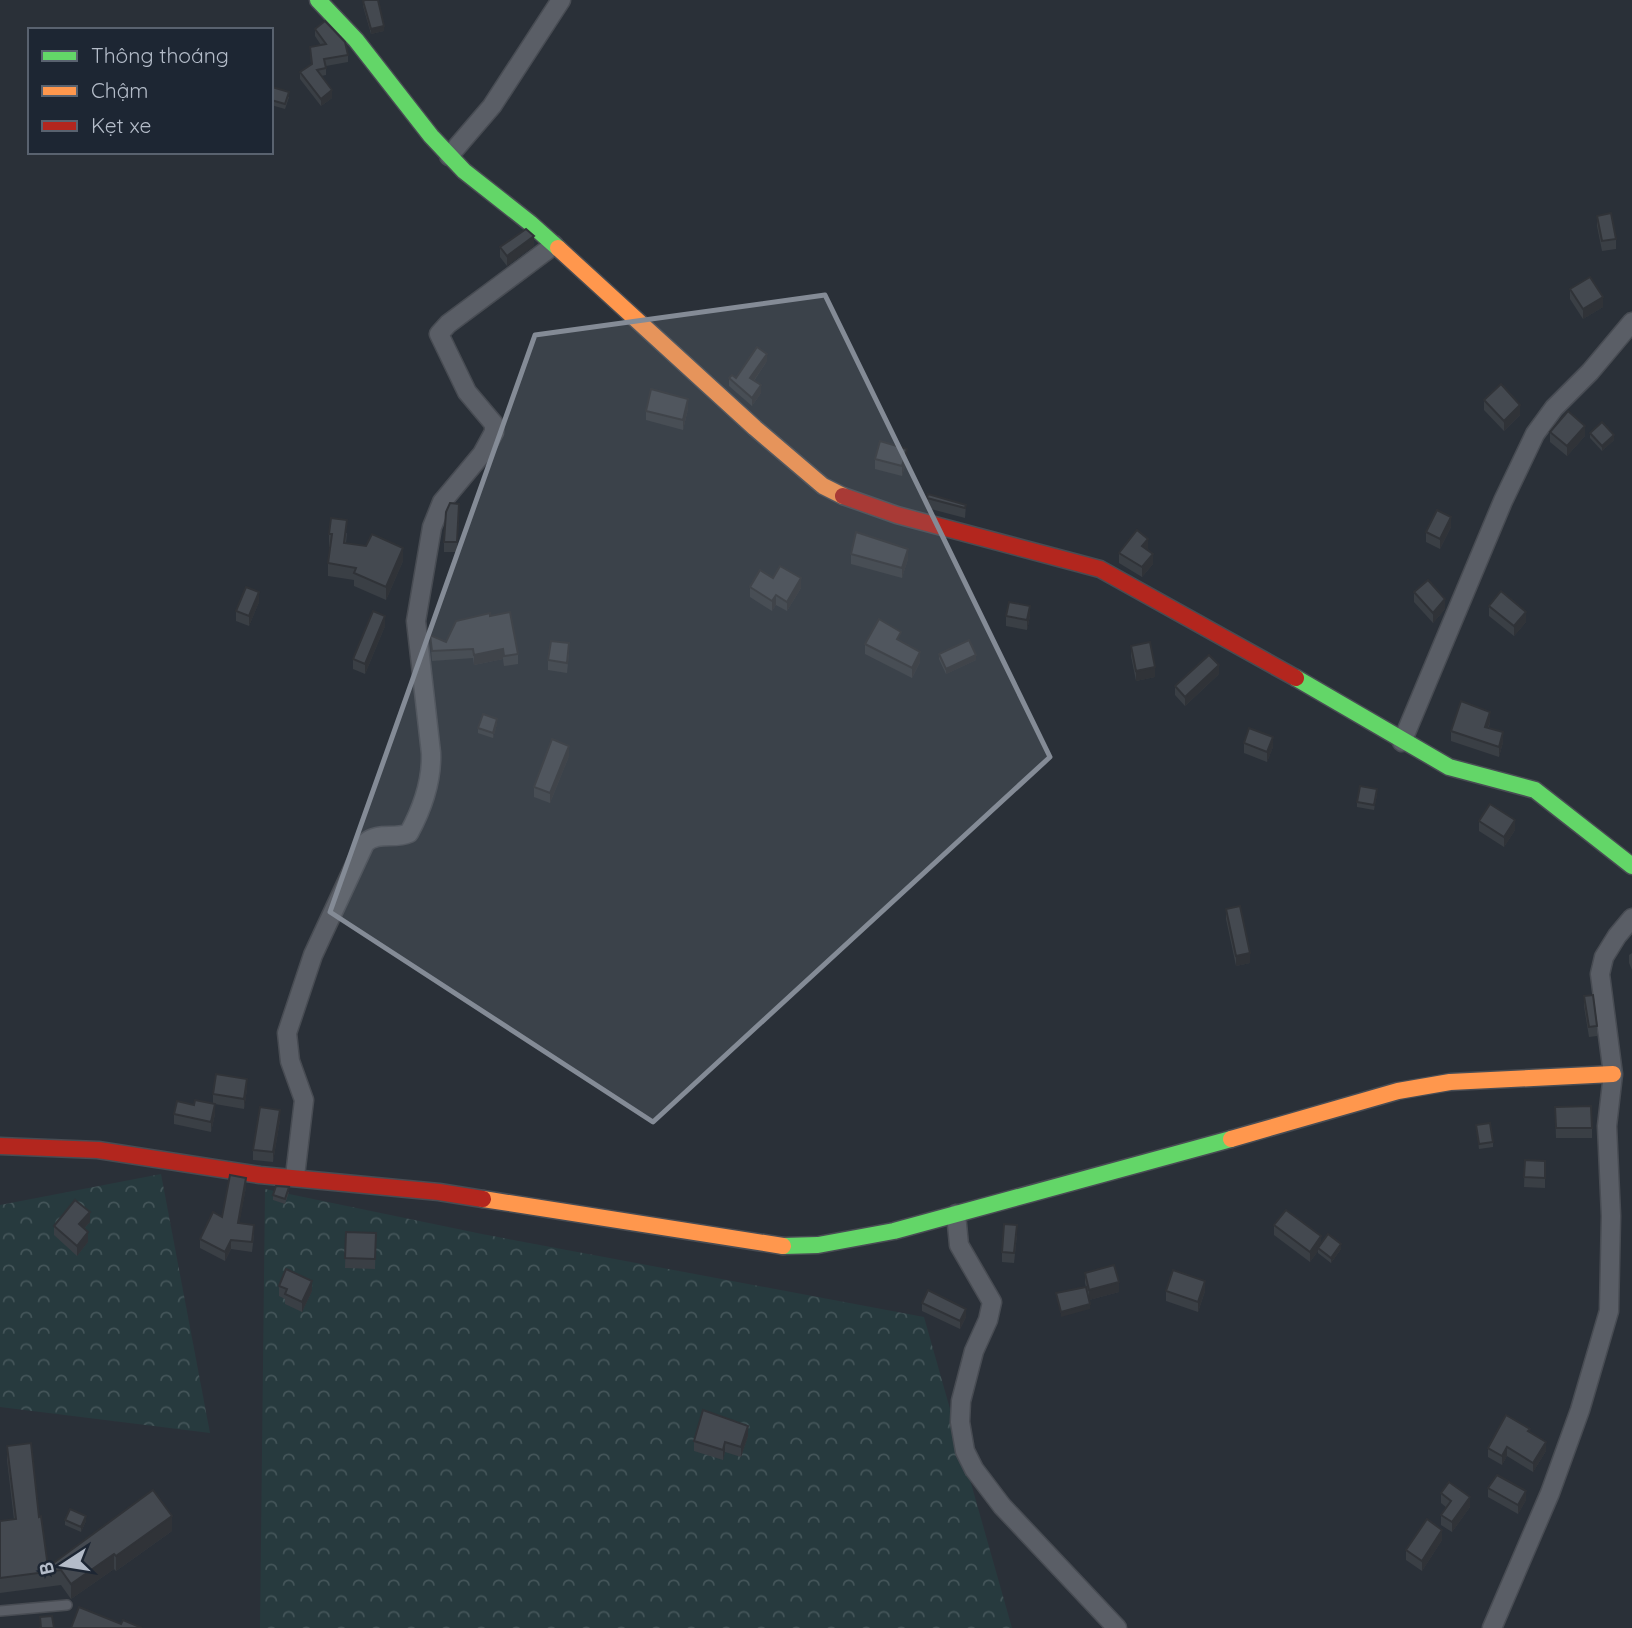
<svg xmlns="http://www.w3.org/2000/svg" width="1632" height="1628" font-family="Quicksand,sans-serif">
<defs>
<pattern id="forest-crowns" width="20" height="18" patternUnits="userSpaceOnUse" patternTransform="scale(1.75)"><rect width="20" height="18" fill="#273a3e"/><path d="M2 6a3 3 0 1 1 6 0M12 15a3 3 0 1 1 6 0" fill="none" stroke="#445559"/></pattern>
</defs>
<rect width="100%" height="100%" fill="#2a3038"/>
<g fill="url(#forest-crowns)">
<path d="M161,1174L210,1433L0,1407V1205Z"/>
<path d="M265,1189L482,1234L924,1317L1012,1628H260Z"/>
</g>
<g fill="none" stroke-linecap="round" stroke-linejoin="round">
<g stroke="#484c53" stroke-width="12">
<path id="lane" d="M0,1611L67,1605"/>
</g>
<g stroke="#484c53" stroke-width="21">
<g id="street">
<path d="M449,156L492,106L561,0"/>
<path d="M1402,742L1503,501L1535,434L1554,408L1590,372L1632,322"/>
<path d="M295,1176L304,1100L290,1061L287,1033L313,955L365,843C379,831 394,840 409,833C422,809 432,780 431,753L416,621L432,527L442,502L482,454L494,432V424L467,392L439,334L448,324L554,245"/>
<path d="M956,1214L959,1245L992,1302L988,1320L974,1351L961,1401L960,1422L965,1451L974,1469L1002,1506L1117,1628"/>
<path d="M1492,1628L1550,1493L1580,1410L1609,1311L1611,1216L1607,1126L1613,1074L1600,974L1604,957L1617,936L1632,918"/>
</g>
</g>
<g stroke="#484c53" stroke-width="19">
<g id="fast">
<path d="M318,0L356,40L431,136L464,171L530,223L558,248"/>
<path d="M1296,678L1449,767L1535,790L1632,866"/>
<path d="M783,1246L818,1245L894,1231L1231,1139"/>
</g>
</g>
<g stroke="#484c53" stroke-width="19">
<g id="slow">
<path d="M558,248L755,428L823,486L843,496"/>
<path d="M1231,1139L1398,1091L1450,1082L1613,1074"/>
<path d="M483,1199L783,1246"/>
</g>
</g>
<g stroke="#484c53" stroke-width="19">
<g id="jam">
<path d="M843,496L897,515L1100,569L1296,678"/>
<path d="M0,1146L98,1150L260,1175L439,1192L483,1199"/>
</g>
</g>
<use href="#lane" stroke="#5a5e66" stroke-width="9"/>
<use href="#street" stroke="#5a5e66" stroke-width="18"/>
<use href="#fast" stroke="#63d668" stroke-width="16"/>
<use href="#slow" stroke="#ff974d" stroke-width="16"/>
<use href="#jam" stroke="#b3261e" stroke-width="16"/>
</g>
<g fill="#3a3f45">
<path d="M363,1L384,31L371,34L363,6Z"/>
<path d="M315,29L348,55V62L326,66V75L321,76L332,98L321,106L300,79V72L311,65L310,47L321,45L315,36Z"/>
<path d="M271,89L289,97L285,109L271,105Z"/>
<path d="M1597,216L1616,239V249L1602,251L1597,226Z"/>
<path d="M534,246L507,266L500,257V247Z"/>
<path d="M1570,289L1603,307L1583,319L1570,299Z"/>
<path d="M767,361L754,381L761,393L752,406L729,386V378H736Z"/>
<path d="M1484,400L1520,415L1504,431L1484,410Z"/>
<path d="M688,409L683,430L646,420V411Z"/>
<path d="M1550,432L1585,436L1567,456L1550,442Z"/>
<path d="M1590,433L1614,440L1602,451L1590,438Z"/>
<path d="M875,459H907L902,476L875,469Z"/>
<path d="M927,498L966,505L965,518L927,508Z"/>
<path d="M459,514L457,552H444V542Z"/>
<path d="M1451,527L1440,549L1426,542V532Z"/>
<path d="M347,533L346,543L403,561L386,600L354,586V580L328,576V563L330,547H329V534Z"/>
<path d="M1148,549L1153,564L1142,577L1119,563V553Z"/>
<path d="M851,554L908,559L902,578L851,564Z"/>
<path d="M773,578L801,588L787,611L776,605L772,611L750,597V587Z"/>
<path d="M1414,592L1445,609L1433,623L1414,602Z"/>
<path d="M259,602L249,626L236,621V611Z"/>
<path d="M1489,606L1526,622L1514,636L1489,616Z"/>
<path d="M490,616L518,654V664L504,666L503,659L474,665L473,658L432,661L430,635L446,642Z"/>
<path d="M1006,616H1030L1027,630L1006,626Z"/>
<path d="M385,626L365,674L353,669V659Z"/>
<path d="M901,641L920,662L912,678L865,654V644Z"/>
<path d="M1131,646L1155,677L1136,681L1131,656Z"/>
<path d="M569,653L567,673L548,670V660Z"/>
<path d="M939,654L976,660L946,674L939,659Z"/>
<path d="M1219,674L1185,706L1175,695V686Z"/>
<path d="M1490,722L1489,727L1503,742L1499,757L1451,741V731Z"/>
<path d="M497,724L493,738L478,733V728Z"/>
<path d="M1244,743L1273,747L1267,762L1244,753Z"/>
<path d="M569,756L550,803L534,797V787Z"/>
<path d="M1377,794L1374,810L1357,807V802Z"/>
<path d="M1479,821L1515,830L1504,847L1479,831Z"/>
<path d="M1226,909L1250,963L1236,966L1226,919Z"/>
<path d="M1632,953V970L1629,963V955Z"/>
<path d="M1584,996L1597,1026V1036L1589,1037L1584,1006Z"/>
<path d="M247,1089L244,1109L215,1104V1114L211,1132L174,1124V1114L213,1104V1094Z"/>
<path d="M1555,1107L1592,1128V1138H1556Z"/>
<path d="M280,1120L273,1162L253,1160V1150Z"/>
<path d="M1476,1125L1493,1142V1147L1479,1149Z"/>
<path d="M1525,1160L1545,1161V1188L1524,1187Z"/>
<path d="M246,1187L239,1223L254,1235L252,1252L231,1249L225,1261L200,1248V1239L222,1217Z"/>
<path d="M289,1192L285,1204L273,1200V1195Z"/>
<path d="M90,1222L84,1229L88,1242L77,1256L54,1235V1226Z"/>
<path d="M1274,1225L1321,1244L1341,1249L1331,1263L1318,1253V1251L1310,1262L1274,1235Z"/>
<path d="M346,1232L376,1233L375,1269L345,1268Z"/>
<path d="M1017,1235L1014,1263L1002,1262V1252Z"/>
<path d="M1085,1273L1119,1292L1089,1300L1085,1283Z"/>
<path d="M279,1286L312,1291L302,1312L285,1304V1299L279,1296Z"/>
<path d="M1166,1291H1205L1198,1312L1166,1301Z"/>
<path d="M922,1303L966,1317L960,1329L922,1311Z"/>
<path d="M1530,1432L1546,1451L1533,1472L1507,1456L1502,1465L1488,1457V1448Z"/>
<path d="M748,1436L741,1457L725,1452L723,1460L694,1451V1441Z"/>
<path d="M7,1446L39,1517L48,1567L172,1531L116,1571L114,1569L71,1599L61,1585L0,1593V1521L14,1520L7,1460Z"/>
<path d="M1488,1488L1526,1500L1518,1514L1488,1497Z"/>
<path d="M1441,1493L1470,1507L1452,1532L1441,1525V1515L1447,1508L1441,1503Z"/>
<path d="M65,1520L86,1521L81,1532L65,1525Z"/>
<path d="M1442,1540L1422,1571L1406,1560V1550Z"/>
</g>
<g fill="#303338">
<path d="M384,26V31L371,34V29Z"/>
<path d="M332,90V98L321,106V99Z"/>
<path d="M534,236V246L507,266V256Z"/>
<path d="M1603,297V307L1583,319V309Z"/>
<path d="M767,354V361L750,386V378Z"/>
<path d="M761,385V393L752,406V398Z"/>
<path d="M688,399V409L683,430V420Z"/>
<path d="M1520,405V415L1504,431V421Z"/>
<path d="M1585,426V436L1567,456V446Z"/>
<path d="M1614,435V440L1602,451V446Z"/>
<path d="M907,449V459L902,476V466Z"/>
<path d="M1451,517V527L1440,549V539Z"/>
<path d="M1148,539V549L1142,556V546Z"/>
<path d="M403,548V561L386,600V587Z"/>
<path d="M908,549V559L902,578V568Z"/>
<path d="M1153,554V564L1142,577V567Z"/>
<path d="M801,578V588L787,611V602Z"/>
<path d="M259,592V602L249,626V616Z"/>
<path d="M776,595V605L772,611V601Z"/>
<path d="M1445,599V609L1433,623V613Z"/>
<path d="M1030,606V616L1027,630V620Z"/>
<path d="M1526,612V622L1514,636V626Z"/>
<path d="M385,616V626L365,674V664Z"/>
<path d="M503,649V659L474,665V655Z"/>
<path d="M920,652V662L912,678V668Z"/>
<path d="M976,655V660L946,674V669Z"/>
<path d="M1219,665V674L1185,706V697Z"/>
<path d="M1155,667V677L1136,681V671Z"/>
<path d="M1490,712V722L1485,736V727Z"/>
<path d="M497,719V724L493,738V733Z"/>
<path d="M1503,732V742L1499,757V747Z"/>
<path d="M1273,737V747L1267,762V752Z"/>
<path d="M569,746V756L550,803V793Z"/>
<path d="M1515,820V830L1504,847V837Z"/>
<path d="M1250,953V963L1236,966V956Z"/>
<path d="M247,1079V1089L244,1109V1099Z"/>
<path d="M215,1104V1114L211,1132V1122Z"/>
<path d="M280,1110V1120L273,1162V1152Z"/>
<path d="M246,1178V1187L238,1232V1223Z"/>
<path d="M90,1212V1222L79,1234V1224Z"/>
<path d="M88,1232V1242L77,1256V1246Z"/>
<path d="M1321,1236V1246L1318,1248V1251L1310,1262V1252Z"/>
<path d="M231,1240V1249L225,1261V1252Z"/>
<path d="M1341,1244V1249L1331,1263V1258Z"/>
<path d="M312,1281V1291L302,1312V1302Z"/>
<path d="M1205,1281V1291L1198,1312V1302Z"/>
<path d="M1119,1282V1292L1089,1300V1290Z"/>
<path d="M1090,1304V1309L1061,1317V1312Z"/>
<path d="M966,1309V1317L960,1329V1321Z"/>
<path d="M748,1426V1436L741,1457V1447Z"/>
<path d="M725,1442V1452L723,1460V1450Z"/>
<path d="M1546,1442V1451L1533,1472V1463Z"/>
<path d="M1507,1447V1456L1502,1465V1456Z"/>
<path d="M1526,1491V1500L1518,1514V1505Z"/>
<path d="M1470,1497V1507L1452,1532V1522Z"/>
<path d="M86,1516V1521L81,1532V1527Z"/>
<path d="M172,1516V1531L116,1571V1556Z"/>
<path d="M1442,1530V1540L1422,1571V1561Z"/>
<path d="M114,1554V1569L71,1599V1584Z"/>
</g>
<g fill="#444950" stroke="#303338" stroke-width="2">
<path d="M365,0H378L384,26L371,29L363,1Z"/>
<path d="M325,21L345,42L348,55L324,59L326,68L317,70L332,90L321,99L300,72L312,64L310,47L326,44L315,29Z"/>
<path d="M272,87L289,92L285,104L271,100Z"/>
<path d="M1611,213L1616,239L1602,241L1597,216Z"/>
<path d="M526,229L534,236L507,256L500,247Z"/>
<path d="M1590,277L1603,297L1583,309L1570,289Z"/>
<path d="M757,347L767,354L750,378L761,385L752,398L729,378L732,375L736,378Z"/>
<path d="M1501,384L1520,405L1504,421L1484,400Z"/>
<path d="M651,389L688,399L683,420L646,411Z"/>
<path d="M1568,411L1585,426L1567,446L1550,432Z"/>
<path d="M1602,422L1614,435L1602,446L1590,433Z"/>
<path d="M880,441L907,449L902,466L875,459Z"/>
<path d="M928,494L966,505L965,508L927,498Z"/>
<path d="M450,503L459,504L457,542H444L446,512Z"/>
<path d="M1437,510L1451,517L1440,539L1426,532Z"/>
<path d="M331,518L347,520L344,543L366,546L372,534L403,548L386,587L354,573L356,568L328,563L332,534H329Z"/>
<path d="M1137,530L1148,539L1142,546L1153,554L1142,567L1119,553Z"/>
<path d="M856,532L908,549L902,568L851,554Z"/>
<path d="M780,566L801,578L787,602L776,595L772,601L750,587L760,570L773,578Z"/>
<path d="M1428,580L1445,599L1433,613L1414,592Z"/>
<path d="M246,587L259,592L249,616L236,611Z"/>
<path d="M1501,591L1526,612L1514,626L1489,606Z"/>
<path d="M1009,602L1030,606L1027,620L1006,616Z"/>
<path d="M373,611L385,616L365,664L353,659Z"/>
<path d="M510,612L518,654L504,656L503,649L474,655L473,649L432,651L430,635L446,642L456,621L490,613V616Z"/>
<path d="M879,619L901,632L897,639L920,652L912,668L865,644Z"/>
<path d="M969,640L976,655L946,669L939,654Z"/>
<path d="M551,641L569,643L567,663L548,660Z"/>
<path d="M1150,642L1155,667L1136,671L1131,646Z"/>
<path d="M1209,655L1219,665L1185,697L1175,686Z"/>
<path d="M1461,701L1490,712L1485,727L1503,732L1499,747L1451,731Z"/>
<path d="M483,714L497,719L493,733L478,728Z"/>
<path d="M1249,728L1273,737L1267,752L1244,743Z"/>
<path d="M552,739L569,746L550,793L534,787Z"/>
<path d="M1360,786L1377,789L1374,805L1357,802Z"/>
<path d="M1490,804L1515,820L1504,837L1479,821Z"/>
<path d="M1240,906L1250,953L1236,956L1226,909Z"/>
<path d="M1593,995L1597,1026L1589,1027L1584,996Z"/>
<path d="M216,1074L247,1079L244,1099L213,1094Z"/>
<path d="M195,1100L215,1104L211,1122L174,1114L177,1101L194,1105Z"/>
<path d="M1591,1106L1592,1128H1556L1555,1107Z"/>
<path d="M260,1107L280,1110L273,1152L253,1150Z"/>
<path d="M1490,1123L1493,1142L1479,1144L1476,1125Z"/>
<path d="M1525,1160L1545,1161V1178L1524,1177Z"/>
<path d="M230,1175L246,1178L238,1223L254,1225L252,1242L231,1240L225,1252L200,1239L213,1212L222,1217Z"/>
<path d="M276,1186L289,1187L285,1199L273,1195Z"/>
<path d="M75,1200L90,1212L79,1224L88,1232L77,1246L54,1226Z"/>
<path d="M1286,1210L1321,1236L1310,1252L1274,1225Z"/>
<path d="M1004,1224L1017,1225L1014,1253L1002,1252Z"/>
<path d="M346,1232L376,1233L375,1259L345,1258Z"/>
<path d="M1328,1234L1341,1244L1331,1258L1318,1248Z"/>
<path d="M1114,1265L1119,1282L1089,1290L1085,1273Z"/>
<path d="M286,1269L312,1281L302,1302L285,1294L287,1289L279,1286Z"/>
<path d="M1173,1270L1205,1281L1198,1302L1166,1291Z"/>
<path d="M1086,1287L1090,1304L1061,1312L1056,1293Z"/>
<path d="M928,1290L966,1309L960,1321L922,1303Z"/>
<path d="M703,1410L748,1426L741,1447L725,1442L723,1450L694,1441Z"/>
<path d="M1506,1415L1530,1429L1528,1431L1546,1442L1533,1463L1507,1447L1502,1456L1488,1448Z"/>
<path d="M31,1443L39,1517L41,1516L48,1567L153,1490L172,1516L116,1556L114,1554L71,1584L61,1570L0,1578V1521L16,1519L7,1446Z"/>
<path d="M1497,1475L1526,1491L1518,1505L1488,1488Z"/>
<path d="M1449,1482L1470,1497L1452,1522L1441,1515L1451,1501L1441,1493Z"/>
<path d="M70,1509L86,1516L81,1527L65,1520Z"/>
<path d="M1427,1519L1442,1530L1422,1561L1406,1550Z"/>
<path d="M79,1607L121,1624L123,1620L142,1628H71Z"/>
<path d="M52,1616L54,1628H39H41L40,1617Z"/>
</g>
<path fill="#848b96" fill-opacity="0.2" stroke="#848b96" stroke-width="5" stroke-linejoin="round" d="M825,295L1050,757L653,1122L330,912L535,335Z"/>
<rect x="28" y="28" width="245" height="126" fill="#1d2633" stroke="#59626f" stroke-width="2"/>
<rect x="42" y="51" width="35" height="10" fill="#63d668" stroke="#59626f" stroke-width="2"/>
<text x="91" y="63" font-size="21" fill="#b4bcc9">Thông thoáng</text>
<rect x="42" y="86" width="35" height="10" fill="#ff974d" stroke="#59626f" stroke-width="2"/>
<text x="91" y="98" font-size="21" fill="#b4bcc9">Chậm</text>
<rect x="42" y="121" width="35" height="10" fill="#b3261e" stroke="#59626f" stroke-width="2"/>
<text x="91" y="133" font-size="21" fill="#b4bcc9">Kẹt xe</text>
<g transform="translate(63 1565) rotate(258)" stroke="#1d2633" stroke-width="5" paint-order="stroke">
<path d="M0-5L12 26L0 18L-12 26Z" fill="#b4bcc9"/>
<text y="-10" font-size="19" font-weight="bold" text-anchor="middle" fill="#b4bcc9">B</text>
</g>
</svg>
